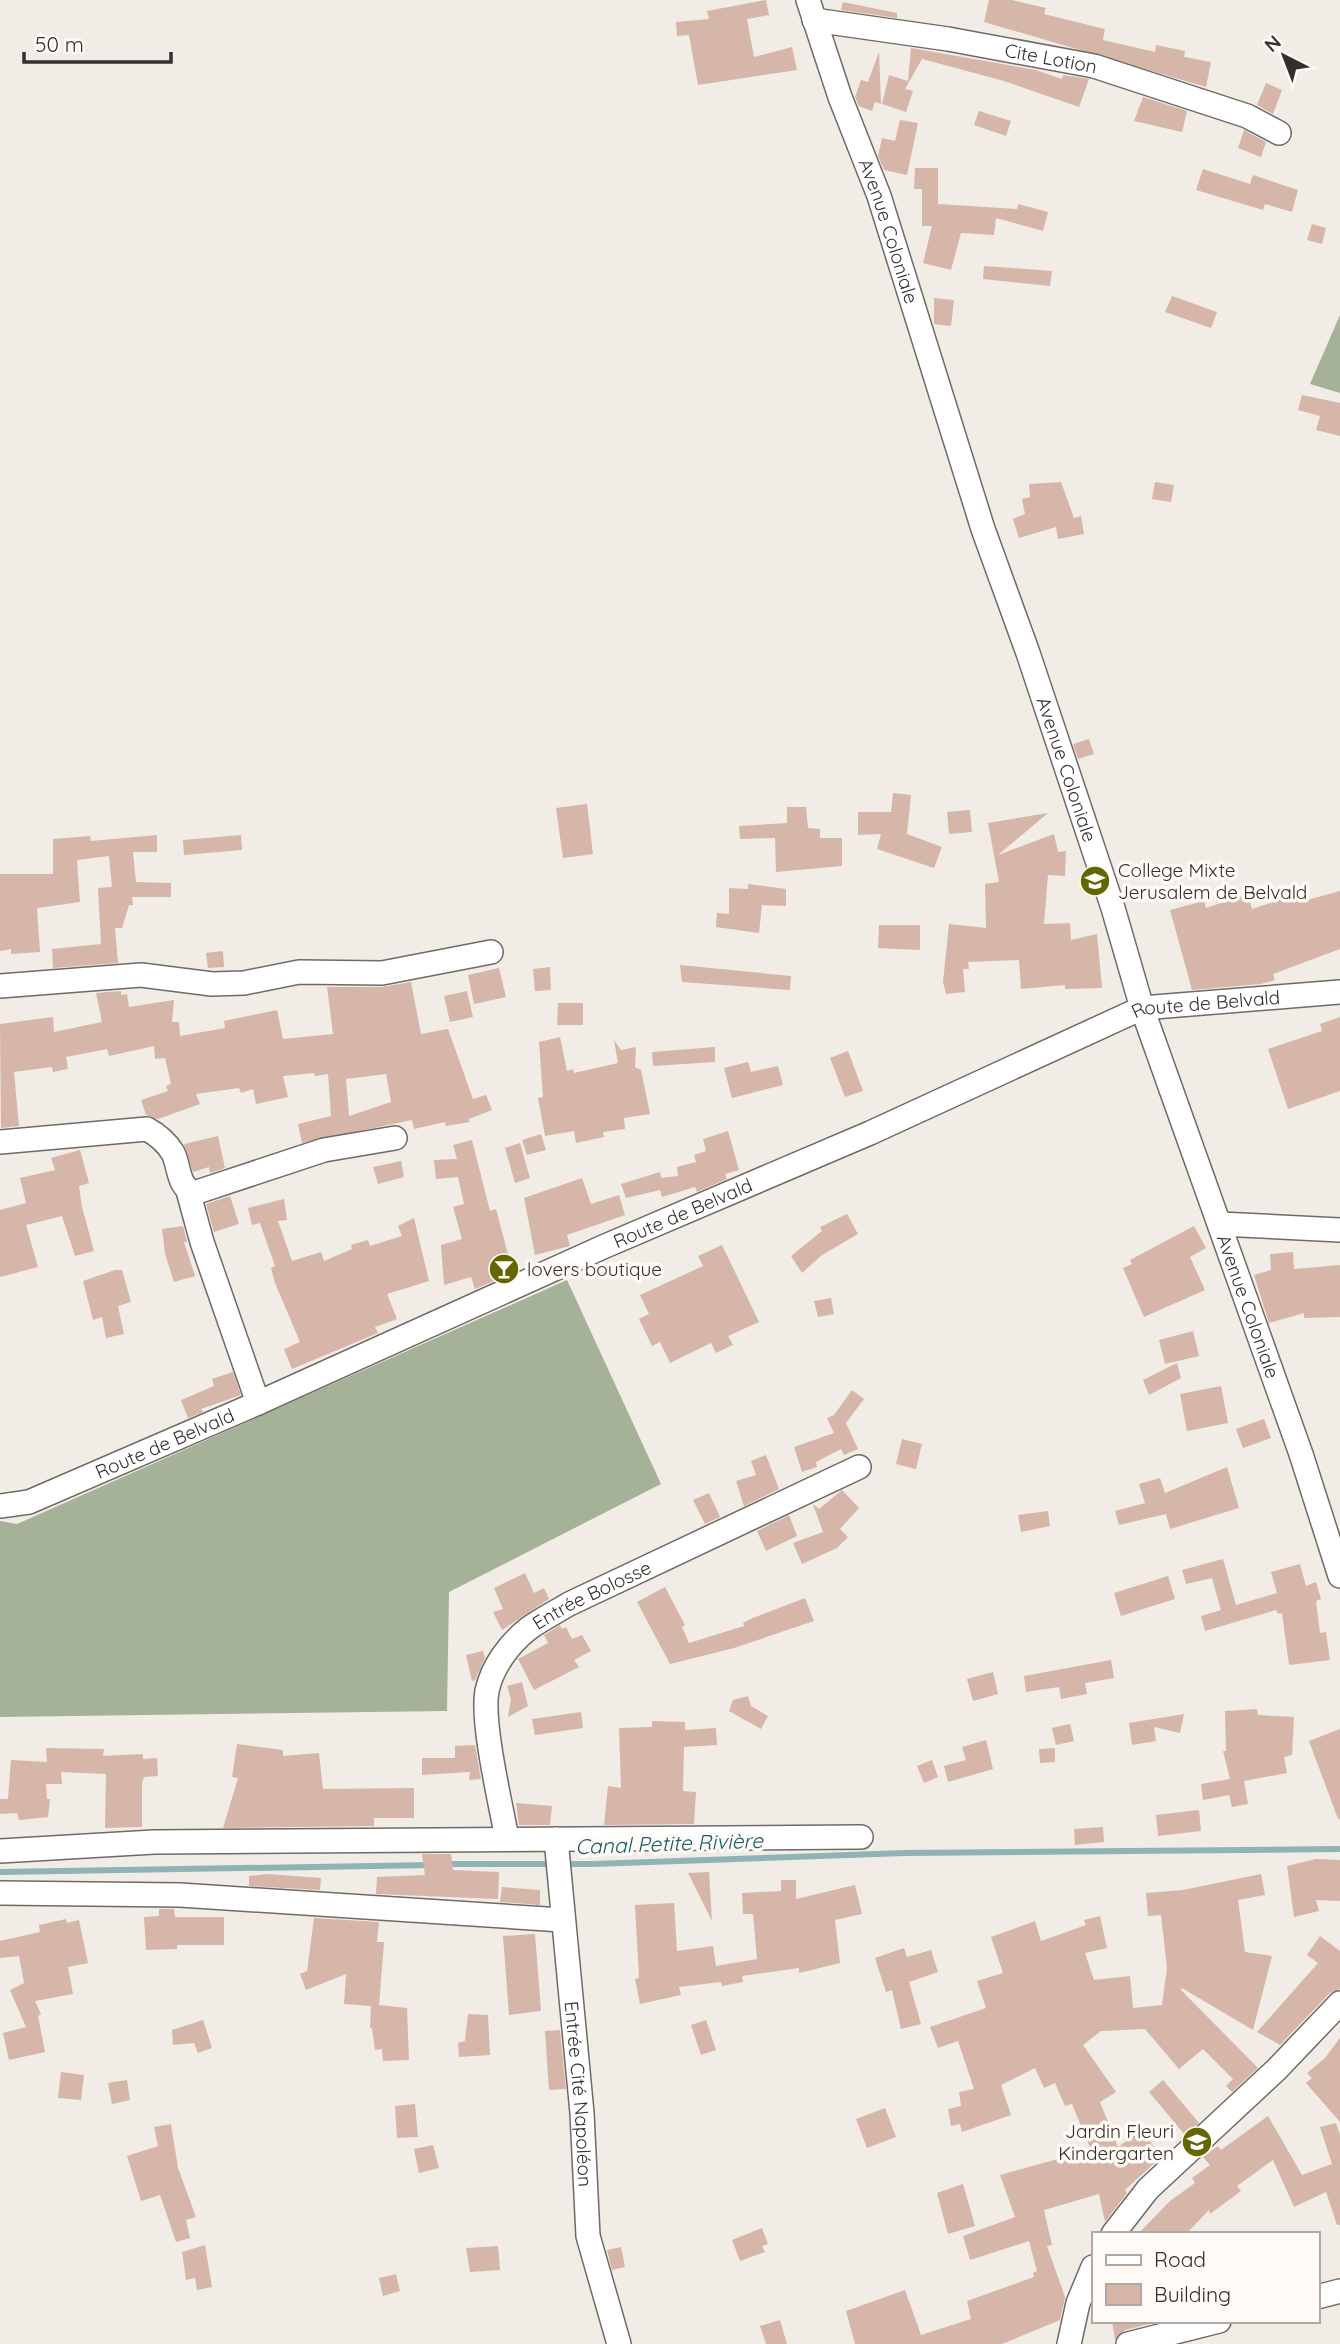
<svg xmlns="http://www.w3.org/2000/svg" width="1340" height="2344" font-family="Quicksand,sans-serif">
<rect width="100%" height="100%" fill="#f2ece6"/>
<g fill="#a5b297">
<path d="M1340,315V393L1310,384Z"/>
<path d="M567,1280L661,1484L449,1592L447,1711L0,1717V1521L17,1524Z"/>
</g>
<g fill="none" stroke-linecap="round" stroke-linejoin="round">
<g stroke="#8fb4b6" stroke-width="6">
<path d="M446,1864H593L905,1853L1340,1849"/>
<path d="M0,1872L432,1865"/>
</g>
</g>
<g fill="#d5b6a9" fill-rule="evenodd">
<path d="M766,0L769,15L747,19L754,57L792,47L797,70L698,85L689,35L677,36L676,22L709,19L707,11Z"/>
<path d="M989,0H1012L1046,8L1044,14L1105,29L1103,40L1155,52L1156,45L1185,51L1184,57L1211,62L1206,87L984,22Z"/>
<path d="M843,2L897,13V18L841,10Z"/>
<path d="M911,48L1036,70L1062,79L1063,75L1089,79L1079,107L1004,81L922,59L905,89L913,91L906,112L882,104L889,75L908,81Z"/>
<path d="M879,52L881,104L875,102L872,111L859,106L855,97L861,80L868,82Z"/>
<path d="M1266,83L1282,90L1273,114L1257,105Z"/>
<path d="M1143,97L1187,111L1182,132L1134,121Z"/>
<path d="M979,111L1011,121L1006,136L974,125Z"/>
<path d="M900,120L918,123L907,175L884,170L878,156L882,138L895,141Z"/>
<path d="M1244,130L1266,142L1261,157L1238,148Z"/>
<path d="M915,168H938V204L1017,209L1018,204L1048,212L1043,231L996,218L994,235L961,233L951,270L923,263L932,226H922V189H914Z"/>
<path d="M1203,169L1250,184L1253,175L1298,190L1292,212L1265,204L1263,210L1196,190Z"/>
<path d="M1312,224L1326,228L1322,244L1307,240Z"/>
<path d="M984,266L1052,271L1050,286L983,279Z"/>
<path d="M1172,296L1217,312L1211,328L1165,312Z"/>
<path d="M934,298L954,300L951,326L934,324Z"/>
<path d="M1302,395L1340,403V436L1316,430L1320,416L1298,410Z"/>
<path d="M1061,482L1074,518L1081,516L1084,534L1058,539L1056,527L1019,538L1013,519L1025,514L1022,499L1030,497L1029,484Z"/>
<path d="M1155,482L1174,485L1171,502L1152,499Z"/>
<path d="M1089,739L1094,754L1078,759L1073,744Z"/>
<path d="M893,793L911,795L907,834L942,847L934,868L877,849L881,834L858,835V812H891Z"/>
<path d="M587,804L593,854L563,858L556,808Z"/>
<path d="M787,807H806L808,828L820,829V838H842V866L776,872L775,838L740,839L739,826L787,823Z"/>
<path d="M970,810L972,832L949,834L947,812Z"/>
<path d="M1048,813L998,855L1054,834L1058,852L1066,851L1065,876L1048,875L1044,924L1070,923L1071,940L1097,934L1102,988L1065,989V985L1021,989L1019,960L968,962L969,969H963L965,992L946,994L943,982L949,924L986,928L985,884L999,882L988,823Z"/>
<path d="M157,835V852H133L136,882L171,883V897H132L133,905H129L122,928H115L118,963L53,968L52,949L101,944L98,888L112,887L109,856L77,860L80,902L37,908L40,952L11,954V949L0,951V874H53V839L90,836L91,841Z"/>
<path d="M241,835L242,850L184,855L183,840Z"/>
<path d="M748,884L786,889V906L762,905L759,933L716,927L717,913L729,914V888L748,889Z"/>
<path d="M1340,891V949L1273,974L1275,980L1261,984L1192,990L1170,910L1204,901L1206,908L1248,894L1252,909L1298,894L1300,902Z"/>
<path d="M879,925H920V950L878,948Z"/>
<path d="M223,951L224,967L208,968L206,953Z"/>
<path d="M680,965L791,976L790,990L682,982Z"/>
<path d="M550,967L551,990L535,991L533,969Z"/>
<path d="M499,968L506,997L474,1004L468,975Z"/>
<path d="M411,982L421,1034L448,1029L473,1099L486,1095L492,1110L469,1119L470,1122L446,1126L445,1122L414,1129L412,1120L302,1143L298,1124L331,1116L328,1074L315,1076L314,1073L283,1076L288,1097L256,1104L253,1089L241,1093L239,1088L196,1094L200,1104L158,1119L146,1115L141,1100L168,1091L166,1086L171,1084L165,1058L155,1059L154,1046L109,1056L107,1049L66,1057L68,1069L53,1072L52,1067L14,1072L19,1126L1,1128L0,1024L53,1017L54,1032L102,1022L96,993L121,991V995L127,994L129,1007L174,1000L172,1022H179L180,1036L225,1028L224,1021L277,1010L283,1039L333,1034L327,987H382ZM386,1074L391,1102L349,1116L346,1079Z"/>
<path d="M467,991L473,1017L450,1022L444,996Z"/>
<path d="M558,1003H583V1025H557Z"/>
<path d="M1340,1017V1091L1288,1109L1268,1049L1322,1031L1320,1024Z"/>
<path d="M560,1037L567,1071L573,1069L574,1073L618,1063L614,1040L621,1050L636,1047L635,1067L641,1070L650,1114L624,1118L625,1129L603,1132L604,1137L576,1143L574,1131L545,1136L538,1098L543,1097L539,1042Z"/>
<path d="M715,1047V1062L653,1066L652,1052Z"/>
<path d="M848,1051L863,1091L845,1097L830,1058Z"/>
<path d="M748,1062L751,1072L778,1066L783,1085L732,1098L724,1068Z"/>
<path d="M728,1131L739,1170L725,1174L727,1179L697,1192L695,1187L662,1197L660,1190L626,1198L621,1184L660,1172L661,1178L678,1176L677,1167L696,1162L694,1155L706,1151L703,1139Z"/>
<path d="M541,1134L546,1150L527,1155L522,1140Z"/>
<path d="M218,1136L225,1168L210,1173L209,1167L193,1172L184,1144Z"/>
<path d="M472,1140L490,1211L496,1209L513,1273L475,1289L471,1277L444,1285L441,1245L462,1239L453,1207L464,1204L458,1177L436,1179L434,1160L457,1159L453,1145Z"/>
<path d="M520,1143L530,1178L515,1183L505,1148Z"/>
<path d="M80,1150L89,1183L79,1186L82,1207L94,1251L75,1256L62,1216L26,1225L38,1267L0,1277V1210L26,1203L20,1178L55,1170L51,1158Z"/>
<path d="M401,1161L404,1177L378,1184L373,1167Z"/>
<path d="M582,1178L591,1204L619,1195L625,1215L567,1235L570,1246L535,1255L524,1198Z"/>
<path d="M230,1196L239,1224L214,1232L206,1204Z"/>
<path d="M284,1199L287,1220L278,1221L292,1261L321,1252L324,1261L352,1249L351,1245L368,1240L370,1246L402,1236L398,1226L414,1218L429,1281L387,1294L397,1319L375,1327L378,1333L292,1369L284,1349L300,1342L275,1283L271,1268L275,1266L260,1223L252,1225L248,1208Z"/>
<path d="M847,1214L858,1234L822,1255L802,1273L791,1256L822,1231L820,1227Z"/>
<path d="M183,1226L187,1242H184L195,1276L174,1282L165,1254L162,1229Z"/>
<path d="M1194,1226L1206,1248L1190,1257L1205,1290L1144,1317L1123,1268L1132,1264L1130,1260Z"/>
<path d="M722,1245L759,1322L728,1336L733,1345L716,1353L711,1343L670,1363L660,1342L652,1346L639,1319L649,1314L640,1295L703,1266L698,1256Z"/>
<path d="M1293,1252L1294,1269L1340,1265V1317L1304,1318V1313L1269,1323L1254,1275L1271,1270L1270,1254Z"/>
<path d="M115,1270H122L131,1302L118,1306L124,1334L106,1338L102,1317L93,1320L83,1281Z"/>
<path d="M831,1298L834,1314L818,1317L814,1301Z"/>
<path d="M1193,1331L1199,1356L1165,1364L1159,1340Z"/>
<path d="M1177,1363L1181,1378L1149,1395L1143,1380Z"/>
<path d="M233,1372L241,1395L201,1409L203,1412L188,1418L181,1400L214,1386L212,1379Z"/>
<path d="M1221,1386L1228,1423L1187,1431L1180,1394Z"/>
<path d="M852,1390L864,1399L846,1423L858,1449L844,1455L841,1449L816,1462L817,1467L802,1472L794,1447L834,1433L827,1418L834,1415Z"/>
<path d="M1264,1419L1271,1438L1243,1448L1236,1429Z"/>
<path d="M902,1439L922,1444L916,1469L896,1464Z"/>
<path d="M766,1455L779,1489L744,1506L736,1481L756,1475L751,1461Z"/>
<path d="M1227,1467L1239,1508L1170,1529L1166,1514L1119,1525L1115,1511L1145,1503L1139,1484L1160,1478L1165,1493Z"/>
<path d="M842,1490L859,1508L840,1529L848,1537L837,1548L802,1564L793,1543L823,1532L813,1504L819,1509Z"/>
<path d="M709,1493L720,1517L705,1524L693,1500Z"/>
<path d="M1048,1511L1050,1526L1021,1532L1018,1515Z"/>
<path d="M789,1515L797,1536L766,1551L757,1531Z"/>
<path d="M1223,1559L1236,1605L1277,1593L1271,1572L1300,1564L1306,1586L1316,1582L1321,1599L1316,1601L1320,1633L1326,1632L1330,1660L1289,1665L1282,1613L1278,1614L1276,1610L1205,1631L1201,1616L1221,1610L1212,1578L1186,1584L1182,1570Z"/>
<path d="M525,1573L534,1593L544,1588L549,1599L502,1630L493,1612L503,1609L494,1588Z"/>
<path d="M1168,1576L1175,1599L1121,1616L1114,1593Z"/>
<path d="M665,1587L685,1625L682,1627L689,1643L744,1626L743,1623L753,1618L805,1598L814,1621L734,1648L670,1664L637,1602Z"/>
<path d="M560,1625L562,1629L566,1627L572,1639L582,1635L591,1651L574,1660L579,1667L534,1690L518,1659L548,1643L544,1635Z"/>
<path d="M483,1651L485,1658L475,1680L472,1681L466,1655Z"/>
<path d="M1111,1660L1114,1678L1085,1683L1087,1694L1061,1699L1059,1687L1026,1692L1024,1676Z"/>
<path d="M993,1672L998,1694L973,1701L967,1679Z"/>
<path d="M522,1682L528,1706L508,1717L511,1699L507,1686Z"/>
<path d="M748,1696L751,1706L768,1716L761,1729L729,1711L733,1700Z"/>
<path d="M1257,1709L1258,1715L1294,1717L1292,1755L1284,1757L1287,1773L1244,1781L1248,1804L1232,1807L1229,1795L1203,1800L1201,1784L1230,1779L1223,1751H1226L1225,1711Z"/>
<path d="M581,1712L583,1728L535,1735L532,1719Z"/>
<path d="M1184,1714L1180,1733L1154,1727L1156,1741L1132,1745L1129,1723Z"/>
<path d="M652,1721L685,1722V1730L716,1728L717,1745L684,1747L683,1791L696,1792L694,1824L604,1825L608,1786L621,1788L619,1728L652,1727Z"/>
<path d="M1070,1724L1074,1741L1056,1745L1052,1728Z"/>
<path d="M1340,1729V1819H1338L1309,1741Z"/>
<path d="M986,1740L993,1769L948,1782L944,1766L966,1760L962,1747Z"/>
<path d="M237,1744L283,1750V1756L319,1753L323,1789L414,1788V1818H374V1826L223,1828L238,1778L232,1777Z"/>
<path d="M475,1745L481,1779L469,1780L470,1772L422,1775V1758H455V1746Z"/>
<path d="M46,1748L104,1749L103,1756L143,1754V1759L157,1758L158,1776L144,1777L142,1783V1827L105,1828L106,1774L61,1772L62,1784H46L47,1799H50L48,1817L19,1820L17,1813L0,1814V1799H8L11,1760L47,1762Z"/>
<path d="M1055,1748V1762L1040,1763L1039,1749Z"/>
<path d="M932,1760L938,1777L924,1783L917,1766Z"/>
<path d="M516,1803L552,1806L550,1825H519Z"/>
<path d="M1199,1810L1201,1831L1158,1836L1156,1815Z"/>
<path d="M1103,1827L1104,1842L1075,1845L1074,1829Z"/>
<path d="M422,1854H451L453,1870L499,1872L498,1899L376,1894L377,1877L425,1875Z"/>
<path d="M1316,1859L1340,1860V1901L1316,1900L1319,1911L1294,1917L1287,1866Z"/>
<path d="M709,1872L712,1921L688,1873Z"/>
<path d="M267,1874L321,1878L320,1890L249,1886V1876Z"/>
<path d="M1261,1874L1265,1895L1238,1900L1245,1952L1272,1956L1253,2030L1182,1988L1181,1990L1258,2068L1232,2092L1226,2086L1233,2079L1203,2049L1179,2069L1145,2029L1101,2031L1083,2045L1116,2092L1100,2102L1118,2147L1142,2130L1161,2157L1125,2190L1127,2193L1105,2222L1099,2194L1044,2210L1052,2245L1047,2246L1065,2297L1060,2320L1002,2344H855L846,2311L905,2290L921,2335L971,2319L967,2301L1034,2277L1033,2273L1037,2271L1029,2241L970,2260L963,2236L1015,2217L1000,2175L1091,2150L1072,2104L1065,2106L1055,2083L1044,2088L1035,2068L1001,2085L1011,2115L962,2132L960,2124L951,2126L948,2109L961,2106L959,2092L974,2089L958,2041L938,2048L930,2027L986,2008L977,1981L1003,1973L991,1937L1035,1921L1041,1941L1086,1925L1084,1920L1100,1916L1107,1948L1085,1953L1094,1980L1130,1976L1133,2008L1162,2005L1167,1968L1161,1915L1148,1916L1146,1893L1183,1890Z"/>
<path d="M781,1880H796V1899L855,1885L862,1914L835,1920L840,1963L799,1973V1968L742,1976L743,1982L722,1986L721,1982L679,1987L681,1995L640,2004L635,1979L639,1978L635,1905L674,1903L677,1951L713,1946L716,1966L757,1959L753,1914H743L742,1893L781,1891Z"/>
<path d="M502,1887L540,1890V1905L500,1902Z"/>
<path d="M159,1909H174L175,1917H224V1945H177V1949L146,1950L144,1917L159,1916Z"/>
<path d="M314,1918L379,1922L377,1942H384L379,2005L407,2008L409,2060L383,2061L382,2049L375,2050L372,2028H370L371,2006L344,2004L346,1974L306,1990L300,1974L307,1971Z"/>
<path d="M66,1919L67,1923L79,1920L88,1963L68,1967L73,1994L35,2001L41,2014L38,2016L45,2052L9,2060L3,2033L26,2027L10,1990L24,1983L19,1956L0,1958V1941L40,1932L39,1925Z"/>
<path d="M535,1934L541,2011L509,2015L503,1936Z"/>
<path d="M1320,1936L1340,1951V1989L1330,1993L1280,2045L1257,2032L1318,1963L1307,1955Z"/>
<path d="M904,1948L907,1957L931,1950L938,1972L909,1982L921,2024L901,2029L892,1990L886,1992L875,1958Z"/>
<path d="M468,2014L488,2015L490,2055L459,2057L458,2043L465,2041Z"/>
<path d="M203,2020L212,2048L198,2053L194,2043L173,2045L172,2030Z"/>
<path d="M706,2020L716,2050L701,2055L691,2025Z"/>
<path d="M560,2030L566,2089L549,2090L545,2031Z"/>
<path d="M1340,2038V2122L1306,2083L1312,2078L1307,2073L1325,2058Z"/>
<path d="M61,2072L84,2075L81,2100L58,2098Z"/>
<path d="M127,2080L130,2100L112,2104L108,2083Z"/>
<path d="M1163,2080L1199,2123L1185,2135L1149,2092Z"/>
<path d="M415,2104L418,2137L397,2138L395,2106Z"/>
<path d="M885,2108L896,2137L867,2148L856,2119Z"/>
<path d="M1268,2116L1302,2175L1332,2164L1320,2127L1336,2123L1340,2135V2225H1337L1326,2192L1294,2207L1273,2160L1237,2186L1241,2191L1210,2214L1209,2210L1186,2234H1138L1170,2201L1195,2183L1192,2178L1210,2165L1203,2157L1207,2154L1218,2146L1221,2150Z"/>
<path d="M171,2124L178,2168L196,2217L186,2220L190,2238L176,2242L160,2195L141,2201L127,2156L158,2146L154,2127Z"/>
<path d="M433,2145L439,2168L419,2173L414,2149Z"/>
<path d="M963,2184L975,2226L948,2234L937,2193Z"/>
<path d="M762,2228L768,2244L762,2246L765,2252L740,2261L732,2240Z"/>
<path d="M205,2245L212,2287L197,2290L195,2278L186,2280L182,2252Z"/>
<path d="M498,2246L500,2270L470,2272L466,2248Z"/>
<path d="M621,2247L625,2267L612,2270L607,2250Z"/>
<path d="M396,2274L400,2291L383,2296L379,2278Z"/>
<path d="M780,2320L787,2344H766L760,2326Z"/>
<path d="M1112,2321H1161L1125,2330L1115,2340Z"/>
</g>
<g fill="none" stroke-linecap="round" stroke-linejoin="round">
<g stroke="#6f6a65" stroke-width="26">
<g id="minor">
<path id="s1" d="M808,0L840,97L879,196L983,529L1028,653L1113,908L1142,1008L1301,1454L1340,1576"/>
<path id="s2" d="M814,20L948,39L1094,66L1247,116L1279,133"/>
<path d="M0,986L141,975L212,984L244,983L299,972L382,973L491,952"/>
<path d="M0,1142L147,1129C158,1135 167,1143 173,1153C180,1167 177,1186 194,1193L324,1150L395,1138"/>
<path d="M188,1191L202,1242L258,1403"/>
<path d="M1220,1224L1340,1230"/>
<path id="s3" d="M0,1506L29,1502L258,1403L603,1247L870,1133L1142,1008L1340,992"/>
<path id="s4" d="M507,1839C501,1805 481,1722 487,1691C492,1667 509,1644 528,1629C540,1620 556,1612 569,1604L859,1467"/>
<path id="s5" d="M556,1839L582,2113L588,2236L619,2344"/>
<path d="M0,1851L154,1842L861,1837"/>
<path d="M0,1893L180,1895L562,1920"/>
<path d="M1113,2234L1148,2189L1276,2070L1340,2003"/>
<path d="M1317,2297L1340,2291"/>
<path d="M1069,2344L1078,2303L1093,2267"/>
<path d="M1128,2344L1219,2321"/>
</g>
</g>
<use href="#minor" stroke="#fff" stroke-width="23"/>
</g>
<defs>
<g id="school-disc" transform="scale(1.575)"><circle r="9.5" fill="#646601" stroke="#fffaf5"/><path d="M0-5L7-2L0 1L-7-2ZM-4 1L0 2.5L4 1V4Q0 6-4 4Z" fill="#fff"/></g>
<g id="bar-disc" transform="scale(1.575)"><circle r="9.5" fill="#646601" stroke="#fffaf5"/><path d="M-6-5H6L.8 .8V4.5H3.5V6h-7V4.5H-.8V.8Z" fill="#fff"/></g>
</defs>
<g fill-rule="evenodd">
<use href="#school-disc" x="1095" y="881"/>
<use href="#bar-disc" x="504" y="1269"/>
<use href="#school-disc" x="1197" y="2142"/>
</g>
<g text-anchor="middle" stroke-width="7" stroke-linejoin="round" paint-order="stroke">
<g font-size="19" fill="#32302e" stroke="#fffaf5">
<text dy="7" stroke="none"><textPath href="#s2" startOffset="240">Cite Lotion</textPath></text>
<text dy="7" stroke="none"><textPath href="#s1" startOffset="245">Avenue Coloniale</textPath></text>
<text dy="7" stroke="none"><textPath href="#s1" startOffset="812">Avenue Coloniale</textPath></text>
<text dy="7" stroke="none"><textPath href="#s3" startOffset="1311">Route de Belvald</textPath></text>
<text dy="7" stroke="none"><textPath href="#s3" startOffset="744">Route de Belvald</textPath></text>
<text dy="7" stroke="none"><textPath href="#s1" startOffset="1379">Avenue Coloniale</textPath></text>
<text dy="7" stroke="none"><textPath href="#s3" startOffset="177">Route de Belvald</textPath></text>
<text dy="7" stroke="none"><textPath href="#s4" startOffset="298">Entrée Bolosse</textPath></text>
<text dy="7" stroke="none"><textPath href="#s5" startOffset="256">Entrée Cité Napoléon</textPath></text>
</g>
<g font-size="19" fill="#32302e" stroke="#fffaf5" text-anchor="start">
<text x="1118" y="877">College Mixte<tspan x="1118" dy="22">Jerusalem de Belvald</tspan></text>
<text x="527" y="1276">lovers boutique</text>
<text x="1174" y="2138" text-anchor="end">Jardin Fleuri<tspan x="1174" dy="22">Kindergarten</tspan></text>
</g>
<g font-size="21" font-style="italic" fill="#115f63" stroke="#fffaf5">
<text transform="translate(669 1844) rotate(-2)" y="7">Canal Petite Rivière</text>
</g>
</g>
<rect x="1092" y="2232" width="228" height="91" fill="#fffaf5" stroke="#ada9a5" stroke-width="2"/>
<rect x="1106" y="2255" width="35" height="10" fill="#ffffff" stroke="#ada9a5" stroke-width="2"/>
<text x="1154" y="2267" font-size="21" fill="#32302e">Road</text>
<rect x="1106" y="2284" width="35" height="21" fill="#d5b6a9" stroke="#ada9a5" stroke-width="2"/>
<text x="1154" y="2302" font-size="21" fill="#32302e">Building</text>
<g transform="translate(1284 56) rotate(318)" stroke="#fffaf5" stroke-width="5" paint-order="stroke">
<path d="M0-5L12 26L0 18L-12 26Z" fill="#32302e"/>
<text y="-10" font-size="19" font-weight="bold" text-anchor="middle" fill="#32302e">N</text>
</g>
<path d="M24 52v10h147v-10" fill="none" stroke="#32302e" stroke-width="3.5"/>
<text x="35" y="52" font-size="21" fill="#32302e" stroke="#fffaf5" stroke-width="5" paint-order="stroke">50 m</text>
</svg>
